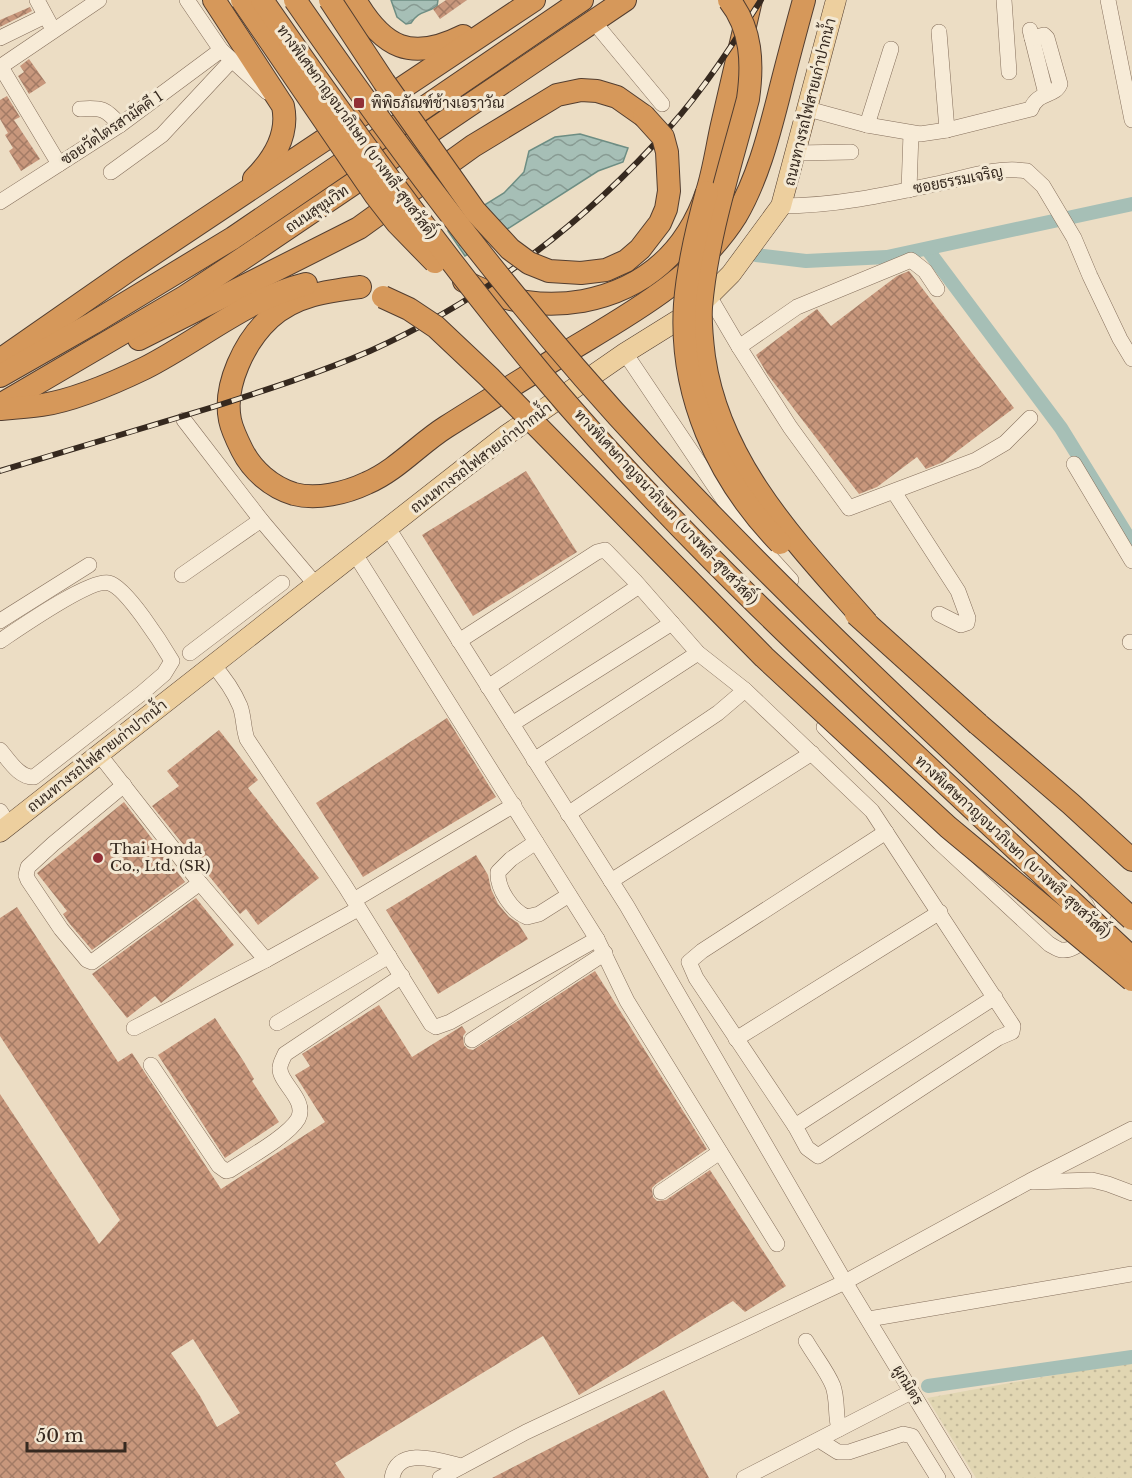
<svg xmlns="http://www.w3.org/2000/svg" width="1132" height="1478" font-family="'Libre Baskerville',Sarabun,serif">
<defs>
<pattern id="farmland-dots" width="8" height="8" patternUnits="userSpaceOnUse" patternTransform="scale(1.5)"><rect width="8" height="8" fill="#e1d6b2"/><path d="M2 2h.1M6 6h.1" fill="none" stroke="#c2b899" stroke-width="1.8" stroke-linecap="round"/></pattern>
<pattern id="water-waves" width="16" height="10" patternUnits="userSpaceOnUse" patternTransform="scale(1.5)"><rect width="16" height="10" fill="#a6bfb6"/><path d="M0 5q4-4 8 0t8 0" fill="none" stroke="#889b93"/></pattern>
<pattern id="building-cross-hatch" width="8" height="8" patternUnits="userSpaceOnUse" patternTransform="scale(1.5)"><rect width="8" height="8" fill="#c8977c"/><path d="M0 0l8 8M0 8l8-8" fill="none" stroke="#a37b65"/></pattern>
</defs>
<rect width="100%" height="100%" fill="#ecddc4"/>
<path fill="url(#farmland-dots)" d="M1132,1361V1478H976L927,1398Z"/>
<g fill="url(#water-waves)" stroke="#6d8d83" stroke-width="1.5">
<path d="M391,0H438L437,6C426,14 419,10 411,23L406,24L397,17Z"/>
<path d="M580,134L628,148L623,162L598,171L465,256L448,231L465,217L504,193L524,172L529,151L555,137Z"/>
</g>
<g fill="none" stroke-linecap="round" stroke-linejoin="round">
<g stroke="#a6bfb6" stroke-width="14">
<path d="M927,249L1061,428L1132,543"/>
<path d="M756,255L806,261L887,257L1132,204"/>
<path d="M928,1386L1132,1357"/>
</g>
</g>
<g fill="url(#building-cross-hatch)" fill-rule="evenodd">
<path d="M446,0H467L440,19L433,9Z"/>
<path d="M30,7L32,11L0,27V20Z"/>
<path d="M29,59L46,83L29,94L18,76L24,72L20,66Z"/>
<path d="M7,96L20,117L14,120L40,159L21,171L9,151L13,148L5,135L8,133L0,119V100Z"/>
<path d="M909,271L1014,408L943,462L926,469L917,457L877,487L859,494L768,375L756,355L817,309L831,326L897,276Z"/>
<path d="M526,471L577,552L473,616L422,535Z"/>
<path d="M447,718L496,797L363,877L316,803Z"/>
<path d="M219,730L258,780L248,788L319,878L258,925L246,909L240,914L152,806L179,786L167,771Z"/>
<path d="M124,802L185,882L92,950L69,923L63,914L67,911L37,873Z"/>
<path d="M476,855L488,875L491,889L498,904L509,917L518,923L528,939L438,994L386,910Z"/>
<path d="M196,898L234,945L161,1003L155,996L127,1018L92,974Z"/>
<path d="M17,907L118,1062L132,1053L221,1189L325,1122L295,1075L310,1066L302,1054L379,1005L412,1057L462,1026L466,1032L463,1036L464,1045L468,1049L473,1050L595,971L707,1149L656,1184L652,1188L653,1197L657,1201L666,1200L710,1170L786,1286L745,1312L733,1301L579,1395L543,1336L335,1463L345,1478H0V1094L99,1244L120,1220L0,1036V918ZM193,1339L240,1413L217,1427L200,1396L171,1353Z"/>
<path d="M215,1018L244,1062L254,1079L252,1081L279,1122L225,1158L158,1055Z"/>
<path d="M664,1390L709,1478H492Z"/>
</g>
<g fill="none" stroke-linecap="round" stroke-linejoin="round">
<g stroke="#856f5c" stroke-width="16">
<g id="minor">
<path d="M37,0L50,24"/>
<path d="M187,0L221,50L267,92"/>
<path d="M1004,0L1009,72"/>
<path d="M1108,0L1132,120"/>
<path d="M594,22L662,104"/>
<path d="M1030,30L1046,94"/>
<path d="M939,32L947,130"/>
<path d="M0,38L45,16"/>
<path d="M0,67L99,0"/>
<path d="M1,67L59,164"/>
<path d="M80,109C102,107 106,109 120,125"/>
<path d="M808,109L867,125L920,134L947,130L1031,109C1038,91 1055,97 1060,84L1047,38L1044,35L1032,38"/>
<path d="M867,125L891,49"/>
<path d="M797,153L851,152"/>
<path d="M111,172L162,135L231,61"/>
<path d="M909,190L911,133"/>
<path d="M0,202L120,125L221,50"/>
<path d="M781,206C834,206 885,195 936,184C965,178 997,166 1027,171L1043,186L1074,238L1090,276L1120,339L1132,359"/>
<path d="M709,296L739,347L790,427L849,508L976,460L1005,443L1030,418"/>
<path d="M739,347L797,307L911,260L925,271L937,289"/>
<path d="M625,353L740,524L791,580"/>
<path d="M184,420L261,520L316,585"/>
<path d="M1074,464L1132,561"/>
<path d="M894,492L958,591L968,618L967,623L961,625L939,614"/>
<path d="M388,528L627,906L845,1282L964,1478"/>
<path d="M355,554L597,939L627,1001L777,1244"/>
<path d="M182,575L261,520"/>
<path d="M0,621L89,565"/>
<path d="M0,641C18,629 91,578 109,583C126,587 162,644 172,661L164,674L142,693L34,777C19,778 9,760 0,750"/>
<path d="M459,641L597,552L605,550L635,581L698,653L745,690L718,713L568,814"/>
<path d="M1130,642H1132"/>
<path d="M190,653L282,583"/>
<path d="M213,665C223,676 234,692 240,706C244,716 243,728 247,739L345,886L431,1024L436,1027L450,1022L597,939"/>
<path d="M488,687L639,586"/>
<path d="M745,690L872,811L1013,1026L1012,1032L998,1038L818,1156L807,1148L795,1126L995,997"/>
<path d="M512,724L672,623"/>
<path d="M824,727L940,843L1049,944C1053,946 1058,950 1062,950C1077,952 1101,926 1104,913C1105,904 1100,897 1095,891"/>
<path d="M99,754L200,883L266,960"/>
<path d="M534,760L698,653"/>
<path d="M124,785L53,844L28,867L26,875L28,880L61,929L87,960L92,962L200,883"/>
<path d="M0,811L9,825"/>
<path d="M536,842L511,859L498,872C497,889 512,911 527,917L539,914L569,895"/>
<path d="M611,881L812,753"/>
<path d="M354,900L514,805"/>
<path d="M277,1023L389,956"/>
<path d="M134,1028L266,960L358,909"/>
<path d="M736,1039L940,912"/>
<path d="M472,1040L605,953"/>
<path d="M151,1065L219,1166L226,1171L230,1170C248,1158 288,1136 298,1119C308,1100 279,1083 280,1068C280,1063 283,1059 285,1054L402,976"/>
<path d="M795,1126L696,978L689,962L702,951L886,832"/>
<path d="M1033,1182L1092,1180L1108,1184L1132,1193"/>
<path d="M661,1192L720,1152"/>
<path d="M869,1319L1132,1274"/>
<path d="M806,1341C814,1355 827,1371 833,1386C838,1400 835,1415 839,1429"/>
<path d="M819,1440L838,1452H849L903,1434L912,1436L938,1478"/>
<path d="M392,1478C398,1445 440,1461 462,1466"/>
<path d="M440,1478L526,1432L845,1282L1030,1181L1132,1129"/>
<path d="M744,1478L911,1392"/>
</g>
</g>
<g stroke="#533e30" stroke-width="21">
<path id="major" d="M0,832L505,436L625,353L678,320L709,296L731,274L781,206L836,0"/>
</g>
<g stroke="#533e30" stroke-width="24">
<g id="highway">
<path d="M214,0L283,106C289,134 274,159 254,179"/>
<path d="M355,0C383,48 411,62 463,36"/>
<path d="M464,281C501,301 542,308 583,301C645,289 687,251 707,192C714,170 717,147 722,125C732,83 741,42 751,0"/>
<path d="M360,287C328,291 295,295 270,318C245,341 223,385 230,420C232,430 237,440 242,450C252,470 271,487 294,494C317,500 346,493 367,483C397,470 419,444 446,427C487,401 528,376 570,350C630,314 698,277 736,216C757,180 768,138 778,99C786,66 795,33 804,0"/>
<path d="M139,339L359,228L473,146L557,95L581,90L597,91L617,97L644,116"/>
<path d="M0,360L129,270L534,0"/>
<path d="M0,376L93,323L233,238L582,0"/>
<path d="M0,405L186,296L248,255L625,0"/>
<path d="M1,409C15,408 29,407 42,405C75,400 116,382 145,368C200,340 246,299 306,284"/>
<path d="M978,724L1071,804L1132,860"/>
</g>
</g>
<use href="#minor" stroke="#f7ebd7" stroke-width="15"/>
<use href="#major" stroke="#edcf9e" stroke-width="20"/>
<use href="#highway" stroke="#d6985a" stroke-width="22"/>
<g stroke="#36291f" stroke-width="6">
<path id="rail" d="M0,471C71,449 142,429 213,407C266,390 319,373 370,351C484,300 587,221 669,128C704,89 733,44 761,0"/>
</g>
<use href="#rail" stroke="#f3e8d3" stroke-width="4" stroke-dasharray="11" stroke-linecap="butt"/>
<g stroke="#533e30" stroke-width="24" stroke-linecap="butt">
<g id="highway-bridge">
<path d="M242,0L376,196L397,223L435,262"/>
<path d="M262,0C351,129 443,256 543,376C651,504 772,621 894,735C973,809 1053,884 1132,958"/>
<path d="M295,0C404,158 520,312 651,452C804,615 969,767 1132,919"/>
<path d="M330,0L384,82L475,211L510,249L529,263L549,271L581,273L606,270L626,261L640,249L660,223L666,209L669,191L667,152L663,137L644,116"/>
<path d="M729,0C752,29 753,64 748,99C730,167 707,237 701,307C700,323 702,341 704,357C720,466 798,544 867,623"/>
<path d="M707,192C697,228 688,266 685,304C679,394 717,478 780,543"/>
<path d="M383,297L409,309L436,327L489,377L764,657L948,827L1132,980"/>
<path d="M856,614L978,724"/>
</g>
</g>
<use href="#highway-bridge" stroke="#d6985a" stroke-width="22"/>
</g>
<g fill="#912f36" stroke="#f3e8d3" stroke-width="2">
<rect x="353" y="97" width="12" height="12" rx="3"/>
<circle cx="98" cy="858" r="6"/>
</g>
<g text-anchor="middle" stroke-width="6" stroke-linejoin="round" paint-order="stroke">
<g font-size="15" fill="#36291f" stroke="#f3e8d3">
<text transform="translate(810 102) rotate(-76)" y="5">ถนนทางรถไฟสายเก่าปากน้ำ</text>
<text transform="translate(112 128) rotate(-34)" y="5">ซอยวัดไตรสามัคคี 1</text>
<text transform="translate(357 132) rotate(54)" y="5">ทางพิเศษกาญจนาภิเษก (บางพลี-สุขสวัสดิ์)</text>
<text transform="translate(958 180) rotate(-11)" y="5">ซอยธรรมเจริญ</text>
<text transform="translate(317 209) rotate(-34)" y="5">ถนนสุขุมวิท</text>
<text transform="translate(481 458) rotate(-37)" y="5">ถนนทางรถไฟสายเก่าปากน้ำ</text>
<text transform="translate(666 507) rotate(47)" y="5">ทางพิเศษกาญจนาภิเษก (บางพลี-สุขสวัสดิ์)</text>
<text transform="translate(97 756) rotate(-38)" y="5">ถนนทางรถไฟสายเก่าปากน้ำ</text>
<text transform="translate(1013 847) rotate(43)" y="5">ทางพิเศษกาญจนาภิเษก (บางพลี-สุขสวัสดิ์)</text>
<text transform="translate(908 1385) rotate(59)" y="5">ผูกมิตร</text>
</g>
<g font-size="15" fill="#36291f" stroke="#f3e8d3" text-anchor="start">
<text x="371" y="108">พิพิธภัณฑ์ช้างเอราวัณ</text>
<text x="110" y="854">Thai Honda<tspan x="110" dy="17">Co., Ltd. (SR)</tspan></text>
</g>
</g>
<path d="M27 1442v9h98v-9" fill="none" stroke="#36291f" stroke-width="3"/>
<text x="36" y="1442" font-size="18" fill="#36291f" stroke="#f3e8d3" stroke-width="4.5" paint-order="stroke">50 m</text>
</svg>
